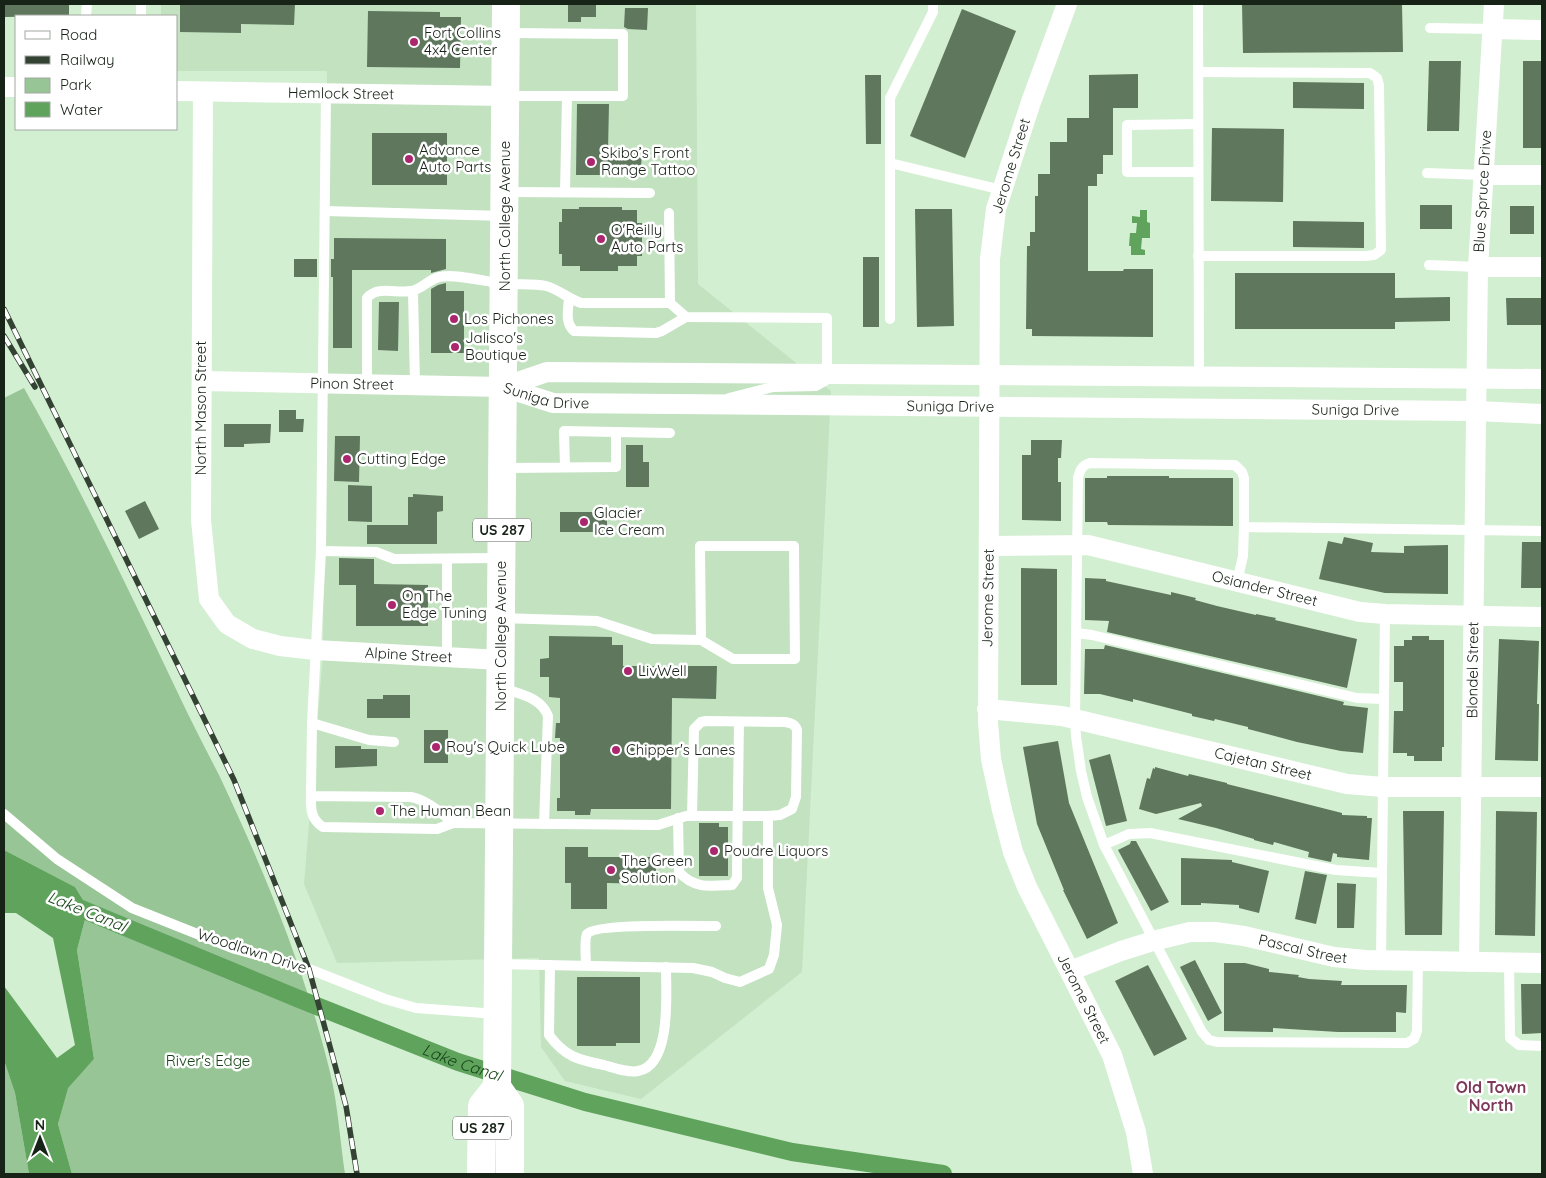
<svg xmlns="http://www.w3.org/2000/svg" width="1546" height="1178" font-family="Quicksand,sans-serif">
<rect width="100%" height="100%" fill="#d3efd1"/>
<path fill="#c2e2c0" d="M161,4H696L698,284L831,391L802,972L641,1099L565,1081L541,1047L539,958L337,963L304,884L323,654L327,71H176V16H161Z"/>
<g fill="#97c595">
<path d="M24,388C79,486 127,586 175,687C189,717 204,746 219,775C264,870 305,970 330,1072C338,1105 340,1141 345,1174H72L58,1124L67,1088L94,1059L77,950L88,908L75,887L4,850V398Z"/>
<path d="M4,1060L15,1093L29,1174H4Z"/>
</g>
<g fill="#5fa35d">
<path d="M1140,210H1147V222L1150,223V238H1142L1141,249L1145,250V255H1131V246H1129L1130,233H1136L1137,223H1132V216L1140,217Z"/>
<path d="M4,850L75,887L88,908L77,950L94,1059L68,1088L58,1124L72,1174H29L15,1093L4,1060V986L57,1058L75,1045L53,938L16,913H4Z"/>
</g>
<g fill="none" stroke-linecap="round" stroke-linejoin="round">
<path stroke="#5fa35d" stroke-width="18" id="s1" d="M67,903L299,999L458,1062L585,1102L792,1152L943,1174"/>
</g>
<g fill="#5e775d">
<path d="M4,4H69V16L4,17Z"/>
<path d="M180,4H295L294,25L241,24V33L180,32Z"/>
<path d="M568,4H596V17H581V22H568Z"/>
<path d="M1242,4H1402L1403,52L1243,53Z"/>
<path d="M625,8H648L647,30L628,29L624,27Z"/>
<path d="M962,9L1016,31L965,158L910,136Z"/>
<path d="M368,11L440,12V17H461L460,68L367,67Z"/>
<path d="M1429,61H1461L1459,131H1427Z"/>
<rect x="1523" y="61" width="19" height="87"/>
<path d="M1138,74V108H1113V155H1103V174H1097V186H1088V271H1123L1124,269H1153V337L1032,336V329H1026L1027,246H1030V232H1035V196H1038V174H1050V142H1067V118H1089V75Z"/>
<path d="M865,75H881V144H866Z"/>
<path d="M1293,82L1364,83V109L1293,108Z"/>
<path d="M577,104H609L608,150L642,151L641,168L606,167V175H576Z"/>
<path d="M1212,128L1284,129L1283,202L1211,201Z"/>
<rect x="372" y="133" width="75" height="52"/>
<rect x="1420" y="205" width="32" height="24"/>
<rect x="1510" y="206" width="24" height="28"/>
<path d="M579,207H622V210H637V223H642V256H637V266H618V271H580V266H562V254H559V222H562V209H579Z"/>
<path d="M915,209H952L954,326L917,327Z"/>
<path d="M1293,221L1364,222V248L1293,247Z"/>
<path d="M334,238L446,239V269L431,273V270H352V348H333V277H331V259H334Z"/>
<rect x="863" y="257" width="16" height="70"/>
<rect x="294" y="259" width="23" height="18"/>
<path d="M1235,273H1395V298L1450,297V321L1395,322V329H1235Z"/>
<path d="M446,283V291H464V353H431V289L438,285Z"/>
<path d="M1506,298H1542V325H1507Z"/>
<path d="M379,302H399L398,351L378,350Z"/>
<path d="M279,410H296V419H304L303,432H279Z"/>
<path d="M224,424H271L270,443L244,444V447H224Z"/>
<path d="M335,436H360L359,482L334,481Z"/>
<path d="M1031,440H1062L1061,458H1058V482H1061V521L1022,520V455H1031Z"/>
<path d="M626,445H643V462H649V487H626Z"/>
<path d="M1107,476H1169V478H1233V526L1108,525L1107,522H1085V478H1107Z"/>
<path d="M348,485L372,486V522L348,521Z"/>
<path d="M413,494L443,496V511L437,512V544H367V525H408V497H413Z"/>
<path d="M145,501L159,529L139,539L125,511Z"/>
<rect x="560" y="512" width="47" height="20"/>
<path d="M1344,537L1373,543L1371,552L1404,553V546L1448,545V594L1385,593L1319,579L1328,541L1342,544Z"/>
<path d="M1522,542H1542V588H1521Z"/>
<path d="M339,558L374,559V584L428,585V626H356V585H339Z"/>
<path d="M1021,568L1057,569V685H1021Z"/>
<path d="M1085,578L1106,579V581L1171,595V592L1196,598L1195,600L1217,606L1256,615V614L1276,618L1275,620L1357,639L1347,688L1107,632L1109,621L1085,620Z"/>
<path d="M549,636L612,637V645H623V666H717L716,699L672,698L671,809H591L590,815H575V811H557V798H560V738H555L556,723H560V698L549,697V677H540V659L549,658Z"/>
<path d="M1412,636H1429V640H1444V747H1442V761H1414V756H1407V753H1393L1394,711H1403V682H1394V646H1404V640H1412Z"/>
<path d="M1499,639L1539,641L1537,704H1539L1538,761L1495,760Z"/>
<path d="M1105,645L1344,702L1343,705L1368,708L1363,753L1341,751L1297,742L1248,729V727L1215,719L1214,721L1192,716V714L1133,699V702L1100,694H1084L1085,649H1104Z"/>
<path d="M383,695H410V718H367V699H383Z"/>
<rect x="424" y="730" width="24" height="33"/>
<path d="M1058,741L1069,803L1118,923L1087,939L1063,890H1064L1037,824L1023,747Z"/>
<path d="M335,746H361V749H377V766L335,768Z"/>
<path d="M1110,754L1127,821L1106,826L1089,760Z"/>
<path d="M1155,767L1188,776L1189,774L1227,783V784L1342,813V815L1367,816V818H1372L1369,860L1337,857V854L1333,853L1331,862L1308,857L1309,852L1274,842L1273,845L1254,840V839L1216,828L1178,819L1202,806L1201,803L1156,814L1139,809L1147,778L1150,779L1153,768L1155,769Z"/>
<path d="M1403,811H1444L1442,935H1405Z"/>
<path d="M1496,811L1537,812L1535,936L1495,935Z"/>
<path d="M699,823H719V827H728V876H699Z"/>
<path d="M1131,841H1136L1169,902L1151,911L1118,850L1130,844Z"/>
<path d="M565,847H588V857H656V884L607,883V909H571V883H565Z"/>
<path d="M1181,858L1232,860V862L1269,871L1259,913L1239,908V905L1201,903V905H1181Z"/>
<path d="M1305,871L1327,875L1316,924L1295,919Z"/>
<path d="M1337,883L1356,884L1354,928H1337Z"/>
<path d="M1195,960L1222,1013L1208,1021L1180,967Z"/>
<path d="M1224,963H1245L1269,969V972L1299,975L1298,977L1309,979L1342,981L1341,985H1407L1406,1013L1396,1012V1032H1338L1273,1028V1032L1224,1031Z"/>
<path d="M1148,965L1187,1039L1154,1056L1115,981Z"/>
<path d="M577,977H640V1043H616V1046H577Z"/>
<path d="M1521,984H1542V1033L1522,1034Z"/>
</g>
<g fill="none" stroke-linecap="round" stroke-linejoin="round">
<g stroke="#fff" stroke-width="10">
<path d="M141,4V16"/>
<path d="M1198,4L1199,376"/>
<path d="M86,16L87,4"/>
<path d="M1430,28L1493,29"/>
<path d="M506,33L623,34V96H507"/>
<path d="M1198,72L1370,73L1377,78L1379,85L1381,250L1374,255L1365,256H1198"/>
<path d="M1198,124L1127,125V172H1198"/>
<path d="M890,163L1002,190"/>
<path d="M1427,173L1484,175"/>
<path d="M506,192L650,193"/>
<path d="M565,192L567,96"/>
<path d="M325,211L504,216"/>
<path d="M669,213L670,303"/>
<path d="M1429,265L1478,267"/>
<path d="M413,291L415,385"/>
<path d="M569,299C568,311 565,323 574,331L656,333L662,331L686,317"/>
<path d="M890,319V98L933,12V4"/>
<path d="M367,384V298C378,285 397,294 411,291C421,290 429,279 439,277C455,273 487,282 504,284C518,285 533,283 546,286C558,289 569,299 581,303H670L686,317L827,318V374L825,381L816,386L773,387L729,398"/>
<path d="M616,432L670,433"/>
<path d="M503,468L616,467V432L564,431L565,467"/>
<path d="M321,551L376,552L394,559L501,558"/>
<path d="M447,559V658"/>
<path d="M1237,582L1243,556L1244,527"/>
<path d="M502,618L597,621L652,639L701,640L733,659H795L794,546H700L701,640"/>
<path d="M1076,633L1092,635L1357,698L1384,699"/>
<path d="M502,688C519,694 541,697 548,716L544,824"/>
<path d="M312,723L369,740L394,742"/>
<path d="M311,796L411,797C426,800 441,812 453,823L437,829L323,827C309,818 311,806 311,791L312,723L321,551L326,93"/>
<path d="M4,814L57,859L132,908L235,949L309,969L385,999L416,1008L497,1014"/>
<path d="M678,818L679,872C694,889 710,886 732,885L737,878V870L739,722"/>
<path d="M453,823L658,825L686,816H768L780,815L792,809L796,797L797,730C795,724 791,723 785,722L706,721L701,722L694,729L692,816"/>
<path d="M1104,845L1129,834L1150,833L1336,870L1382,873"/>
<path d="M1381,960L1385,614"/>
<path d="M1418,961L1417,1031L1414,1039L1407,1043L1217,1042L1209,1040L1202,1032L1104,845L1087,797L1081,771L1076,736L1075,719L1078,478C1080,470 1082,465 1090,463L1235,465L1242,472L1244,478V527L1542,531"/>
<path d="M1509,962L1510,1038L1519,1045L1542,1046"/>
<path d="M499,964L693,968L712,972L725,978L740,982L769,969L774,955L777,925L768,888V816"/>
<path d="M550,965L549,1035C565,1057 579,1060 604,1065C615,1068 628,1073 638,1071C672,1065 666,992 666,967"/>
<path d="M586,965C586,959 584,939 587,934C594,923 699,926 716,926"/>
</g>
<g stroke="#fff" stroke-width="20">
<path id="s2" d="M1067,4L1031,102L996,209L990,259L988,722L991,759L1002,810L1013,852L1027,887L1112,1055L1136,1132L1143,1174"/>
<path d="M1493,29L1542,30"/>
<path d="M4,87H16"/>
<path id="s3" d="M176,91L506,96"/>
<path id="s4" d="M203,92L201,520L209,599L227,624L253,639L280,646L315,650L501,660"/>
<path d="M1484,175H1542"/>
<path d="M1478,267H1542"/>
<path id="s5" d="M202,381L503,387L553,403L1476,411L1542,414"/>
<path d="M503,387L547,372L1542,379"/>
<path id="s6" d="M989,546L1088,545L1360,612L1385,614L1542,617"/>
<path id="s7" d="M987,709L1062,716L1347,784L1383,787H1542"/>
<path id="s8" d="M1469,962L1478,267L1494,4"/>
<path id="s9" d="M1070,971L1121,951L1153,941L1190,932H1215L1244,936L1334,957L1366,960L1542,963"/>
</g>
<g stroke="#fff" stroke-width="28">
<path d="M506,4L497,1087L510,1106V1174"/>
<path d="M481,1174L482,1106L497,1087"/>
</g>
<g stroke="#344234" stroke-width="5.5">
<g id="rail">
<path d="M4,309L234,780L309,969L346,1106L357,1174"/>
<path d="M4,336L35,387"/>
</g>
</g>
<use href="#rail" stroke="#fff" stroke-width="4" stroke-dasharray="11" stroke-linecap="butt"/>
</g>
<g fill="#ac266d" stroke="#fff" stroke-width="2">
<circle cx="414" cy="42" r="5"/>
<circle cx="409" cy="159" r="5"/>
<circle cx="591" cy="162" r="5"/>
<circle cx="601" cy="239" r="5"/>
<circle cx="454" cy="319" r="5"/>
<circle cx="455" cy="347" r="5"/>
<circle cx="347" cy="459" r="5"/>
<circle cx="584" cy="522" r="5"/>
<circle cx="392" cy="605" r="5"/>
<circle cx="628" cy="671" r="5"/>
<circle cx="436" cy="747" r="5"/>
<circle cx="616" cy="750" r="5"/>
<circle cx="380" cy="811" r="5"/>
<circle cx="714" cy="851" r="5"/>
<circle cx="611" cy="870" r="5"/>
</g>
<g text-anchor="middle" stroke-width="5" stroke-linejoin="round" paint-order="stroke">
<g fill="#fff" stroke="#5d655d" stroke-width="1">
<rect x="473" y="518.5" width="58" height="23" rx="4"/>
<rect x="453" y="1116.5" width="58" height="23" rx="4"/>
</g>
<g font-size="14" font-weight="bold" fill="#182318">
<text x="502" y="535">US 287</text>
<text x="482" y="1133">US 287</text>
</g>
<g font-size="15" fill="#182318" stroke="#fff" text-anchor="start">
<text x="424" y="38">Fort Collins<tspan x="424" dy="17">4x4 Center</tspan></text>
<text x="419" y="155">Advance<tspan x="419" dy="17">Auto Parts</tspan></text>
<text x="601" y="158">Skibo’s Front<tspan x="601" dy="17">Range Tattoo</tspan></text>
<text x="611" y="235">O'Reilly<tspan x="611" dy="17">Auto Parts</tspan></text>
<text x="464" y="324">Los Pichones</text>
<text x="465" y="343">Jalisco's<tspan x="465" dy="17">Boutique</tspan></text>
<text x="357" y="464">Cutting Edge</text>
<text x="594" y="518">Glacier<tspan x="594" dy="17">Ice Cream</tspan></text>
<text x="402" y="601">On The<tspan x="402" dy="17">Edge Tuning</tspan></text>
<text x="638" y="676">LivWell</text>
<text x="446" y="752">Roy's Quick Lube</text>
<text x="626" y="755">Chipper's Lanes</text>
<text x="390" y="816">The Human Bean</text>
<text x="724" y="856">Poudre Liquors</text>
<text x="621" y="866">The Green<tspan x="621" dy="17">Solution</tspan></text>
</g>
<g font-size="15" fill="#182318" stroke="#fff">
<text dy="5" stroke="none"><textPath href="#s3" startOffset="165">Hemlock Street</textPath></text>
<text transform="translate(1011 166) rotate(-73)" y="5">Jerome Street</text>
<text dy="5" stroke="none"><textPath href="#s8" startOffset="771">Blue Spruce Drive</textPath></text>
<text transform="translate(505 216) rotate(-90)" y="5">North College Avenue</text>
<text dy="5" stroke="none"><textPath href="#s5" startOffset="150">Pinon Street</textPath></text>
<text dy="5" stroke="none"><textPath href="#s5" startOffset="346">Suniga Drive</textPath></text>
<text dy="5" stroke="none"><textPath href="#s5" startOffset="751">Suniga Drive</textPath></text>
<text transform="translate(201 408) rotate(-90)" y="5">North Mason Street</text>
<text dy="5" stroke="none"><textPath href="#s5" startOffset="1156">Suniga Drive</textPath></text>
<text dy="5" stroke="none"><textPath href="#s6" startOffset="281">Osiander Street</textPath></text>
<text transform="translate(988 598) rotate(-89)" y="5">Jerome Street</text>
<text transform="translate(501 636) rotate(-90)" y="5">North College Avenue</text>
<text dy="5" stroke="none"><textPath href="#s4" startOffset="725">Alpine Street</textPath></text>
<text dy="5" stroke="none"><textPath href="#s8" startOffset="292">Blondel Street</textPath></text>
<text dy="5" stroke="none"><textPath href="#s7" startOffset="282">Cajetan Street</textPath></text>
<text dy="5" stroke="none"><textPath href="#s9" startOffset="241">Pascal Street</textPath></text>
<text transform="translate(252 951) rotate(18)" y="5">Woodlawn Drive</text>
<text dy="5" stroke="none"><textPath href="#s2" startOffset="1026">Jerome Street</textPath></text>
</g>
<g font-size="15" fill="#164516" stroke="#fff">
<text x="208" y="1066">River's Edge</text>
</g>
<g font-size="16" font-style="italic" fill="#164617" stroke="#fff">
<text transform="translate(87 911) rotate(22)" y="6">Lake Canal</text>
<text dy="6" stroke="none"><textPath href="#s1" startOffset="426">Lake Canal</textPath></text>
</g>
<g font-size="16" font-weight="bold" fill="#7d3a58" stroke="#fff">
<text x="1491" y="1093">Old Town<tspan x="1491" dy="18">North</tspan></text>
</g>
</g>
<rect width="1546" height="1178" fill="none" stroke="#182318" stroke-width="10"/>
<rect x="15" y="15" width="162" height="115" fill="#ffffff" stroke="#a3a7a3"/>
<rect x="25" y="31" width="25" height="8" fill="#ffffff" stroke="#a3a7a3"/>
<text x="60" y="40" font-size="15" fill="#182318">Road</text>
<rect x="25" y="56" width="25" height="8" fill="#344234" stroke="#a3a7a3"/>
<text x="60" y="65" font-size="15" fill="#182318">Railway</text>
<rect x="25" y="78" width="25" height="15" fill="#97c595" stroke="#a3a7a3"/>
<text x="60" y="90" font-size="15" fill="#182318">Park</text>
<rect x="25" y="102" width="25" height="15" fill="#5fa35d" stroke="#a3a7a3"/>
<text x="60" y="115" font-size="15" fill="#182318">Water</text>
<g transform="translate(40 1138)" stroke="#ffffff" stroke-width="4" paint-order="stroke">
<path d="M0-4L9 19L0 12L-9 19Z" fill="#182318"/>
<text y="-8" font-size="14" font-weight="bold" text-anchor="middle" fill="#182318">N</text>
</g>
</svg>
